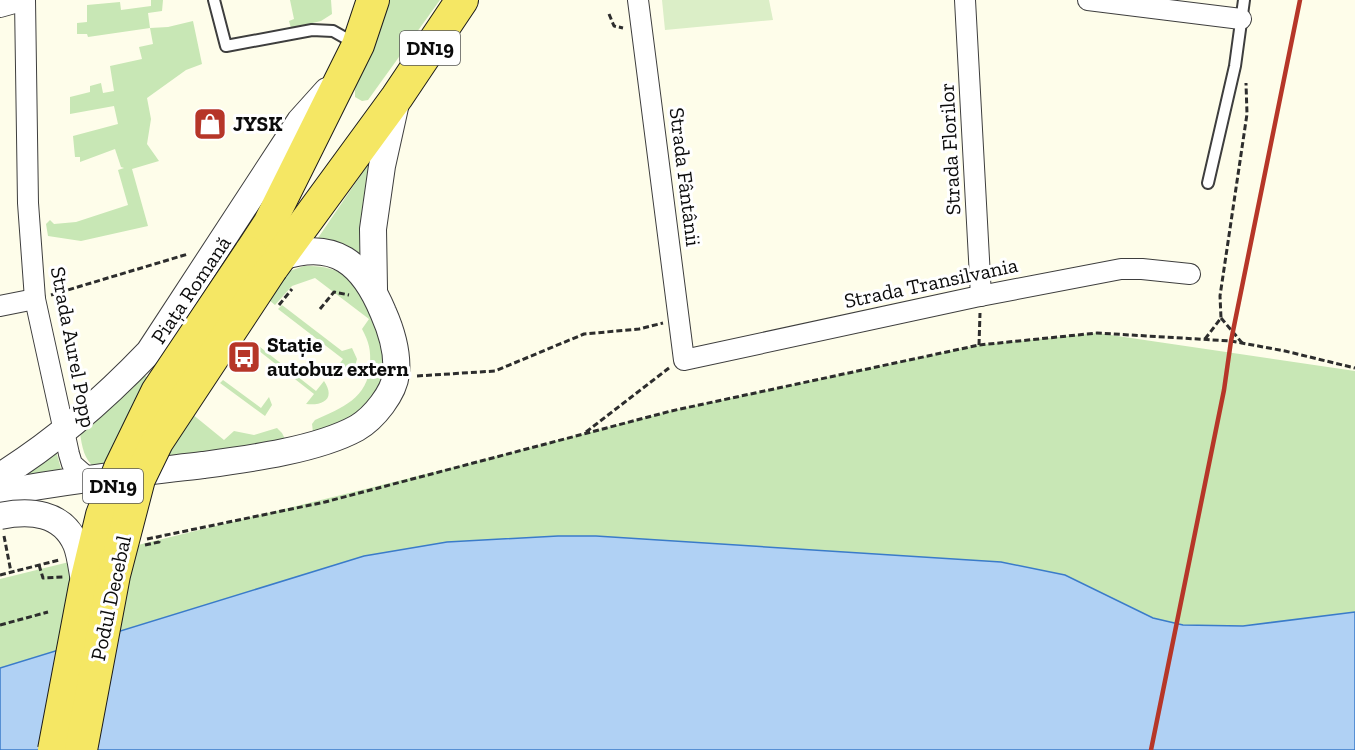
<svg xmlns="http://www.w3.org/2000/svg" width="1355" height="750" font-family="'Zilla Slab',serif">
<rect width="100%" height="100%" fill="#fefdea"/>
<g fill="#c8e7b5">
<path d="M151,0H163L162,11L148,13L150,28L168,27L193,21L202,64L186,70L147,98L151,119L147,144L159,161L132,169L148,226L81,241L48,236L46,224L50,220L54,224L76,222L128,205L118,170L124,168L121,167L115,149L80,162V157H75L73,136L118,124L114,106L70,114V97L90,92V86L101,83L103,93L114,91L110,66L142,59L139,47L153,44L150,28L88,37L87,34H77V23L87,22V5L120,2L121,10L151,6Z"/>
<path d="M290,0H331L332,14L321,21L291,28L289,21L294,19Z"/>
<path d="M381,0H440L368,100L362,101L355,97V90Z"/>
<path d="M371,160L365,256C349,246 337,239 318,238Z"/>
<path d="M304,266C319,266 332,267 344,275C369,291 394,358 383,387C382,392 365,413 361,416C352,422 325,428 313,432L312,424L315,420C342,408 368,398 370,365C371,350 369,342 362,329L369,319L315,278L292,286L275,305L269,300L287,272Z"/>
<path d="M282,305L342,351L352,348L357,359L354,370C349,376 341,375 336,369L343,359L278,309Z"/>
<path d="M1097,333L1355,371V750H0V579L471,463L671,411L979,345Z"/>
<path d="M251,340L316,391L324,381C336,399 323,406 306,404L314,394L249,343Z"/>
<path d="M143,374L224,440L234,431L254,435L277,428L282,433L286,441L95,468C84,459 82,447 80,433Z"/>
<path d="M223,380L261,408L269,397L272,405L265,416L220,383Z"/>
<path d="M55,447L61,469L67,477L6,486Z"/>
</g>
<path fill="#dbeec7" d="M662,0H769L773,20L665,30Z"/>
<path fill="#b0d1f4" stroke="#3a7bc9" stroke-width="1.5" d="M558,536H596L1001,562L1065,575L1153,618L1183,625L1243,626L1355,612V750H0V668L364,556L447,542Z"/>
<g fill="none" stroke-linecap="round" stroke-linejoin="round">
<g stroke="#3e3e3e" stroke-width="14">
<g id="service">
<path d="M214,0L226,46L312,30L333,31L356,44"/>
<path d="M1208,183L1235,66L1244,0"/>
</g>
</g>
<g stroke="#3e3e3e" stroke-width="22">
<g id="minor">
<path d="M25,0L28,203L35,299L69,454L72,464L89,479"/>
<path d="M638,0L684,360L975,297L1121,269H1142L1190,274"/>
<path d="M965,0L981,296"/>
<path d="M1088,0L1241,19"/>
<path d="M0,7L25,0"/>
<path d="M0,306L35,299"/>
</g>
</g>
<g stroke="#3e3e3e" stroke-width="28">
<g id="tertiary">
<path d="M374,289L373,229L382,166L396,103"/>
<path d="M0,476C55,442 104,399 149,352L300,121L327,91"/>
<path d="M0,493C67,480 135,473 203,465C248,459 317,450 357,428C374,418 394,393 396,374C398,354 391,330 383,312C363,264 335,239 282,257"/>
</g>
</g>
<g stroke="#1c1c1c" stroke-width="34">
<g id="primary">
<path d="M250,253L269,224L358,45L373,0"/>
<path d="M272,268L397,97L462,0"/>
</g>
</g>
<g stroke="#2d2d2d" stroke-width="3" stroke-dasharray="6 3" stroke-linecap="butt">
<path d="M609,14L614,26L623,28"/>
<path d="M51,295L188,254"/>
<path d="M279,305L292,289"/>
<path d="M320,309L334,292L349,295"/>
<path d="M1221,318L1243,344"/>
<path d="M1205,339L1221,318L1220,296L1247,114L1246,83"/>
<path d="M979,345L980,313"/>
<path d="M417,376L495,371L584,334L639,329L663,323"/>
<path d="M586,432L669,368"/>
<path d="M4,536L11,572"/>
<path d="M147,539L325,502L671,411L979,345L1097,333L1231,341L1285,351L1355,368"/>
<path d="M145,545L159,542L158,536"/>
<path d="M39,565L43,578L63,577"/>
<path d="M0,575L59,560"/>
<path d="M0,625L48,612"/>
</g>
<use href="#service" stroke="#fff" stroke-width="10"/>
<use href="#minor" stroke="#fff" stroke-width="20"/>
<use href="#tertiary" stroke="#fff" stroke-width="26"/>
<use href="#primary" stroke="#f5e764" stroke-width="32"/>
<path stroke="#b63628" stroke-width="4.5" d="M1151,750L1224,390L1231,341L1300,0"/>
<g stroke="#3e3e3e" stroke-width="28" stroke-linecap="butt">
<path id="tertiary-bridge" d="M0,516C30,510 62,512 76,544C81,556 82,573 85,586"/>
</g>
<g stroke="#1c1c1c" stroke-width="34" stroke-linecap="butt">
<g id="primary-bridge">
<path d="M54,750L85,586L102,515L120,468L157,392L250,253"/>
<path d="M81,750L114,575L139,479L157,442L272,268"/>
</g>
</g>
<use href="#tertiary-bridge" stroke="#fff" stroke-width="26"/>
<use href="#primary-bridge" stroke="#f5e764" stroke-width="32"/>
</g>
<defs>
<g id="shop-square" transform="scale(1.725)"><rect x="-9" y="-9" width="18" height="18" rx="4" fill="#b63628" stroke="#fff"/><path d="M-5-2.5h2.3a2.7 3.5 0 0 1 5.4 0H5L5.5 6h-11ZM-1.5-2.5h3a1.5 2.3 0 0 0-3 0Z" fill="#fff"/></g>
<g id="bus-square" transform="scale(1.725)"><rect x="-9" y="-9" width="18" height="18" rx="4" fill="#b63628" stroke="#fff"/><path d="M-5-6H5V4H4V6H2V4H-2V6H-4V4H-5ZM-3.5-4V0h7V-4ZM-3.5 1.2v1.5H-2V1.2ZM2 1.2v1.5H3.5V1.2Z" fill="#fff"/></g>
</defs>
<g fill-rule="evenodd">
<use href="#shop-square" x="210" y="124"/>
<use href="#bus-square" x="244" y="357"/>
</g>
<g text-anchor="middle" stroke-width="6" stroke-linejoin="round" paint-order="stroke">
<g fill="#fff" stroke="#545454" stroke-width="1.5">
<rect x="400" y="31" width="60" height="34" rx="4.5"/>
<rect x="83" y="469" width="60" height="34" rx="4.5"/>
</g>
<g font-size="20" font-weight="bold" fill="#0b0b0b">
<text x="430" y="55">DN19</text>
<text x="113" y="493">DN19</text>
</g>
<g font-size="21" font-weight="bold" fill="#0b0b0b" stroke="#fff" text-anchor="start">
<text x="233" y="131">JYSK</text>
<text x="267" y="352">Stație<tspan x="267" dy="24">autobuz extern</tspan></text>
</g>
<g font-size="21" fill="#0b0b0b" stroke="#fff">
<text transform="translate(950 149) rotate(-93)" y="7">Strada Florilor</text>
<text transform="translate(685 177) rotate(83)" y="7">Strada Fântânii</text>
<text transform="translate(931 283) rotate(-12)" y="7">Strada Transilvania</text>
<text transform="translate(191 290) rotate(-56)" y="7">Piața Romană</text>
<text transform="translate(73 347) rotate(79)" y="7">Strada Aurel Popp</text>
<text transform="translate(111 598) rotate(-78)" y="7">Podul Decebal</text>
</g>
</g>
</svg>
